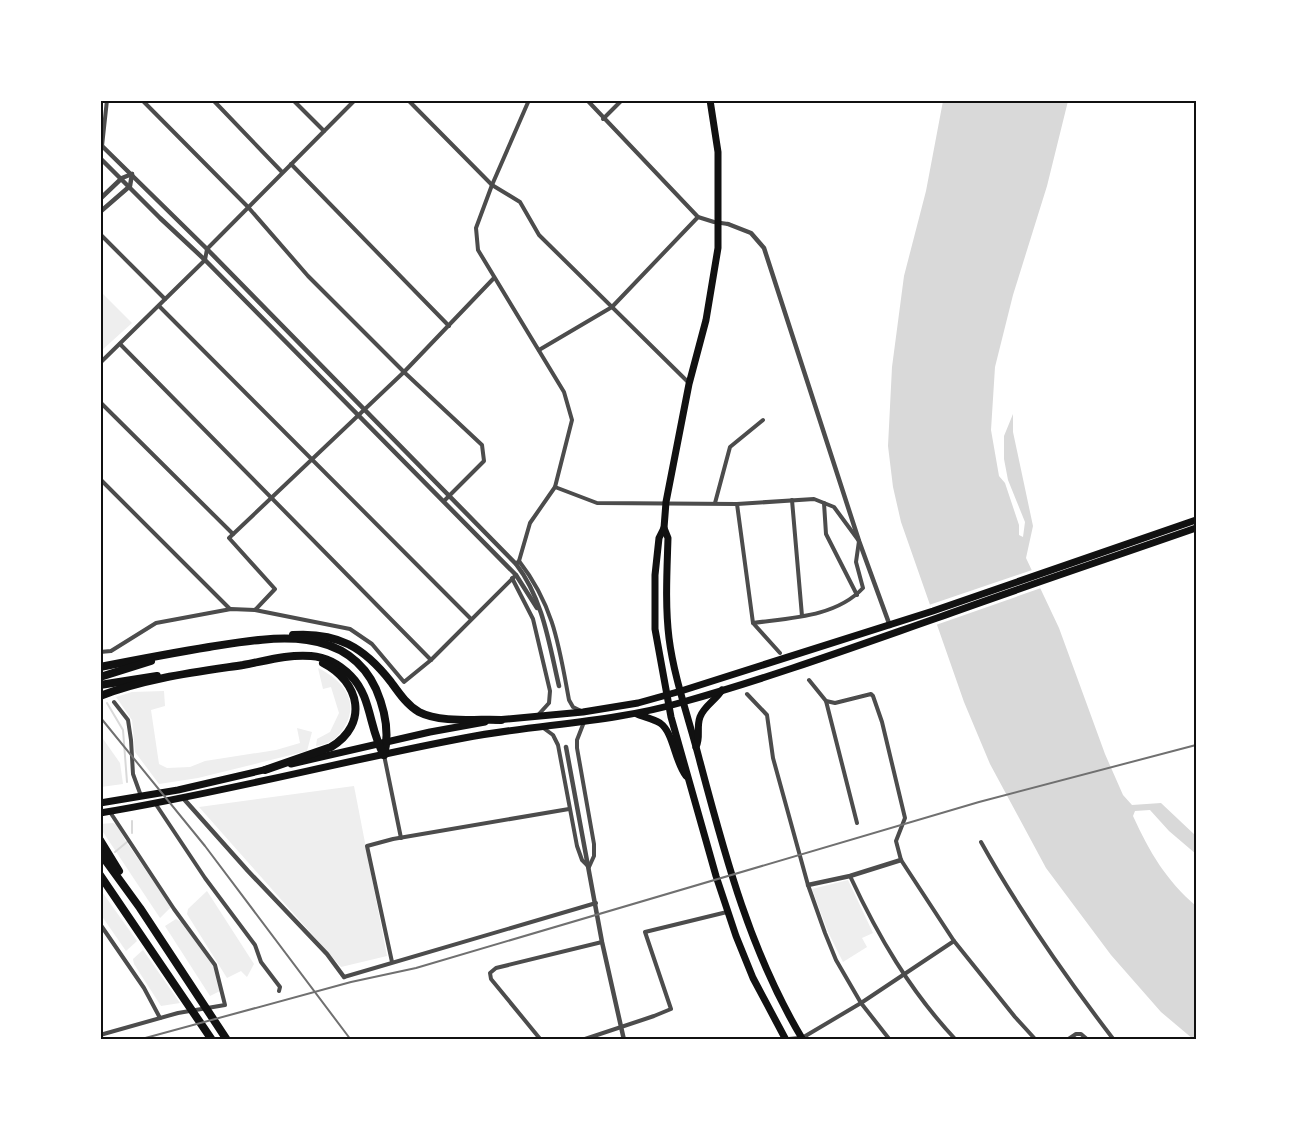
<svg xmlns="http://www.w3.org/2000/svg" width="1297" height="1140" font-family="'Fira Sans Condensed',sans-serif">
<rect width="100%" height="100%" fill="#fff"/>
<g fill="#eee">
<path d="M100,291L132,323L101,351H100Z"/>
<path d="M318,668C345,681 362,705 341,732C335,740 326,745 316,746L317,739L330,732L339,713L331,687L323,689Z"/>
<path d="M164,691L165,706L151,710L159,764L167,768L190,767L205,761L276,750L300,743L297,728L312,732L307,751L198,778L159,784L135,752L132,720L116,697L132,692Z"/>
<path d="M101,736L120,763L123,784L101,787Z"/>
<path d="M354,786L387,956L341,967L199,807Z"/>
<path d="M113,823L117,825L125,840L171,907L160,918L101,829L100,824Z"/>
<path d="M848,880L873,933L862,938L867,947L843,962L828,932L812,889Z"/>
<path d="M100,889L137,941L126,951L101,915Z"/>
<path d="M207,891L254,964L247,977L241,971L227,978L187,914L188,909Z"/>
<path d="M176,919L181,922C191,936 224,974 222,990L210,996L165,926Z"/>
<path d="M143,950L180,1003L161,1006L134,964L133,959Z"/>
</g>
<path fill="#d9d9d9" d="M943,101H1068L1047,186L1013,295L995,367L991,430L999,476L1005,483L1019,525V535L1023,537L1025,522L1008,480L1004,459V436L1013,414V432L1033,526L1026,558L1059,628L1105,754L1123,795L1132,805L1161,803L1196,836V854L1169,831L1150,810L1135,811L1133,816C1150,853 1166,880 1196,906V1039H1193L1161,1012L1111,955L1046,868L990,764L964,702L901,522L893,487L888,446L892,367L904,276L926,191Z"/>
<path fill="#fff" d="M1035,569L1044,587L933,626L926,606Z"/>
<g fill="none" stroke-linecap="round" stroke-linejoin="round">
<g stroke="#d9d9d9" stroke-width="2">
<path d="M107,703L123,730L127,782"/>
<path d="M132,821V833"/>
<path d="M115,852L127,842"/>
</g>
<g stroke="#4c4c4c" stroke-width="4">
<path d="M142,100L248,207L308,276L404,372L482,445L484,461L444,501"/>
<path d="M213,100L282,172"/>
<path d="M293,100L324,131"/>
<path d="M408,100L492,185L520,202L539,235L689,383"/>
<path d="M587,100L698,217L714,222L728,224"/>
<path d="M603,119L622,100"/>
<path d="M102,146L107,100"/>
<path d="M291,164L449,326"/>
<path d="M100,234L165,299"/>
<path d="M159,306L471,619"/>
<path d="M120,344L431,660"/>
<path d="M539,350L612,307L698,217"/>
<path d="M100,363L205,260L207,249L355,100"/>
<path d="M100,402L233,534"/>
<path d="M100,479L230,609"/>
<path d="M555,487L597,503L737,504L814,499L834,507L859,541L856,562L863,588C836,617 790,618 753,623"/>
<path d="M792,500L802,616"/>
<path d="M715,503L730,447L763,420"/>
<path d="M824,503L826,534L857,595"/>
<path d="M737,504L753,623L780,653"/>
<path d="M519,561C554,606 559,646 569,700L573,707L581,711"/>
<path d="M516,564L519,561L530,523L555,487L572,420L564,392L478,250L476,228L492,185L529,100"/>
<path d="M512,578L533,619L550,691L549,703L539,714"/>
<path d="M255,610L275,589L229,538L404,372L494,278"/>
<path d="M100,652L111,651L156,623L231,609L255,610L350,629L372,644L404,682L431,660L516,575"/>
<path d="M809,680L826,701L835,703L871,694L873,696L882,722L905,818L896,841L901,860L954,941L1015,1017L1036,1040"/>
<path d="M747,694L767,715L773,758L808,885L825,933L836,960L861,1003L890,1040"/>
<path d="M826,701L857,823"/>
<path d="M114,702L128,720L131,740L133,774L141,796"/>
<path d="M542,727L553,735L558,745L577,846L582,860L589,867L594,856V844L577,748V740L584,722"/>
<path d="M384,755L401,838"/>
<path d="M155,803L205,878L255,945L261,962L280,987L279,991"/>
<path d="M981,842C1020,912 1065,976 1114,1040"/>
<path d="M850,876C878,936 910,991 956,1040"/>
<path d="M100,924L144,988L160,1018"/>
<path d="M392,962L367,846L393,839L569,809"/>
<path d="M344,977L596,903"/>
<path d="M100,1035L178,1013L225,1005L215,965L174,909L110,812"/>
<path d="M802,1038L861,1003L954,941"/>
<path d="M541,1040L491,979L490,973L496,968L602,942"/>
<path d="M582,1040L654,1016L671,1009L645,932L727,912"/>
<path d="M1067,1040L1076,1034H1081L1088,1040"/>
</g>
<g stroke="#4c4c4c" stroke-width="4.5">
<path d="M100,144L207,249L516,564C543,599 549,643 559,686"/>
<path d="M100,158L160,218L205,260L516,575L537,608"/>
<path d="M100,199L122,178L132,174"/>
<path d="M100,212L130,186L132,174"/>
<path d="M728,224L751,233L764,248L859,541L890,626"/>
<path d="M566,747L602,942L624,1040"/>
<path d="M183,798L248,871L327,954L344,977"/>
<path d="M808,885L850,876L901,860"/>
<path d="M781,1040L802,1038"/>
</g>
<g stroke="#111" stroke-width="7">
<path d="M710,100L718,152V248L706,320L689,384L666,502L664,528L659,538L655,575V629L671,717L716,876L736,936L753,978L786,1040"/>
<path d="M664,528L668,538C667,571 665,605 669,638C674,678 689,719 699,758C725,856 750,952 803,1040"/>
<path d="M637,714C644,717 653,719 660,723C674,733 674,760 686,776"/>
<path d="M496,720L583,712L638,703L681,691L933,611L1196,520"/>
<path d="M696,747C701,737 696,728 700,717C704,706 716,700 722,690"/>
<path d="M291,764L430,732L485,722"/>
<path d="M100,803L178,790L268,769"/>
<path d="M100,813C222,793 342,761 464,738C536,724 611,723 683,702C769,678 854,647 937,618C1023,587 1110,558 1196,528"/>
</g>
<g stroke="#111" stroke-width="8">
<path d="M293,635C337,632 364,647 391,682C399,693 407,705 419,712C440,723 477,719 501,720"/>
<path d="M100,667C136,660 172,653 209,647C267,638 345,622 376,689C385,710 390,732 384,755"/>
<path d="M100,677L151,661"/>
<path d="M100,685L157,676"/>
<path d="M100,696C146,678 196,672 243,665C265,661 288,654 311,656C326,657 340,665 351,676C372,697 369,730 384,755"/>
<path d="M265,770L331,747C369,724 360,682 323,663"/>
<path d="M100,840L119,871"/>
<path d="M100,853L140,908L227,1040"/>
<path d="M100,875L212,1040"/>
</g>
<g stroke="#707070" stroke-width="2">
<path d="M100,717L205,846L351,1040"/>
<path d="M138,1040L351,982L416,968L979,802L1196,745"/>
</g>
</g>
<rect width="1297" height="1140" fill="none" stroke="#ffffff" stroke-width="204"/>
<rect x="102" y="102" width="1093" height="936" fill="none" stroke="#111" stroke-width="2"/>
</svg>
